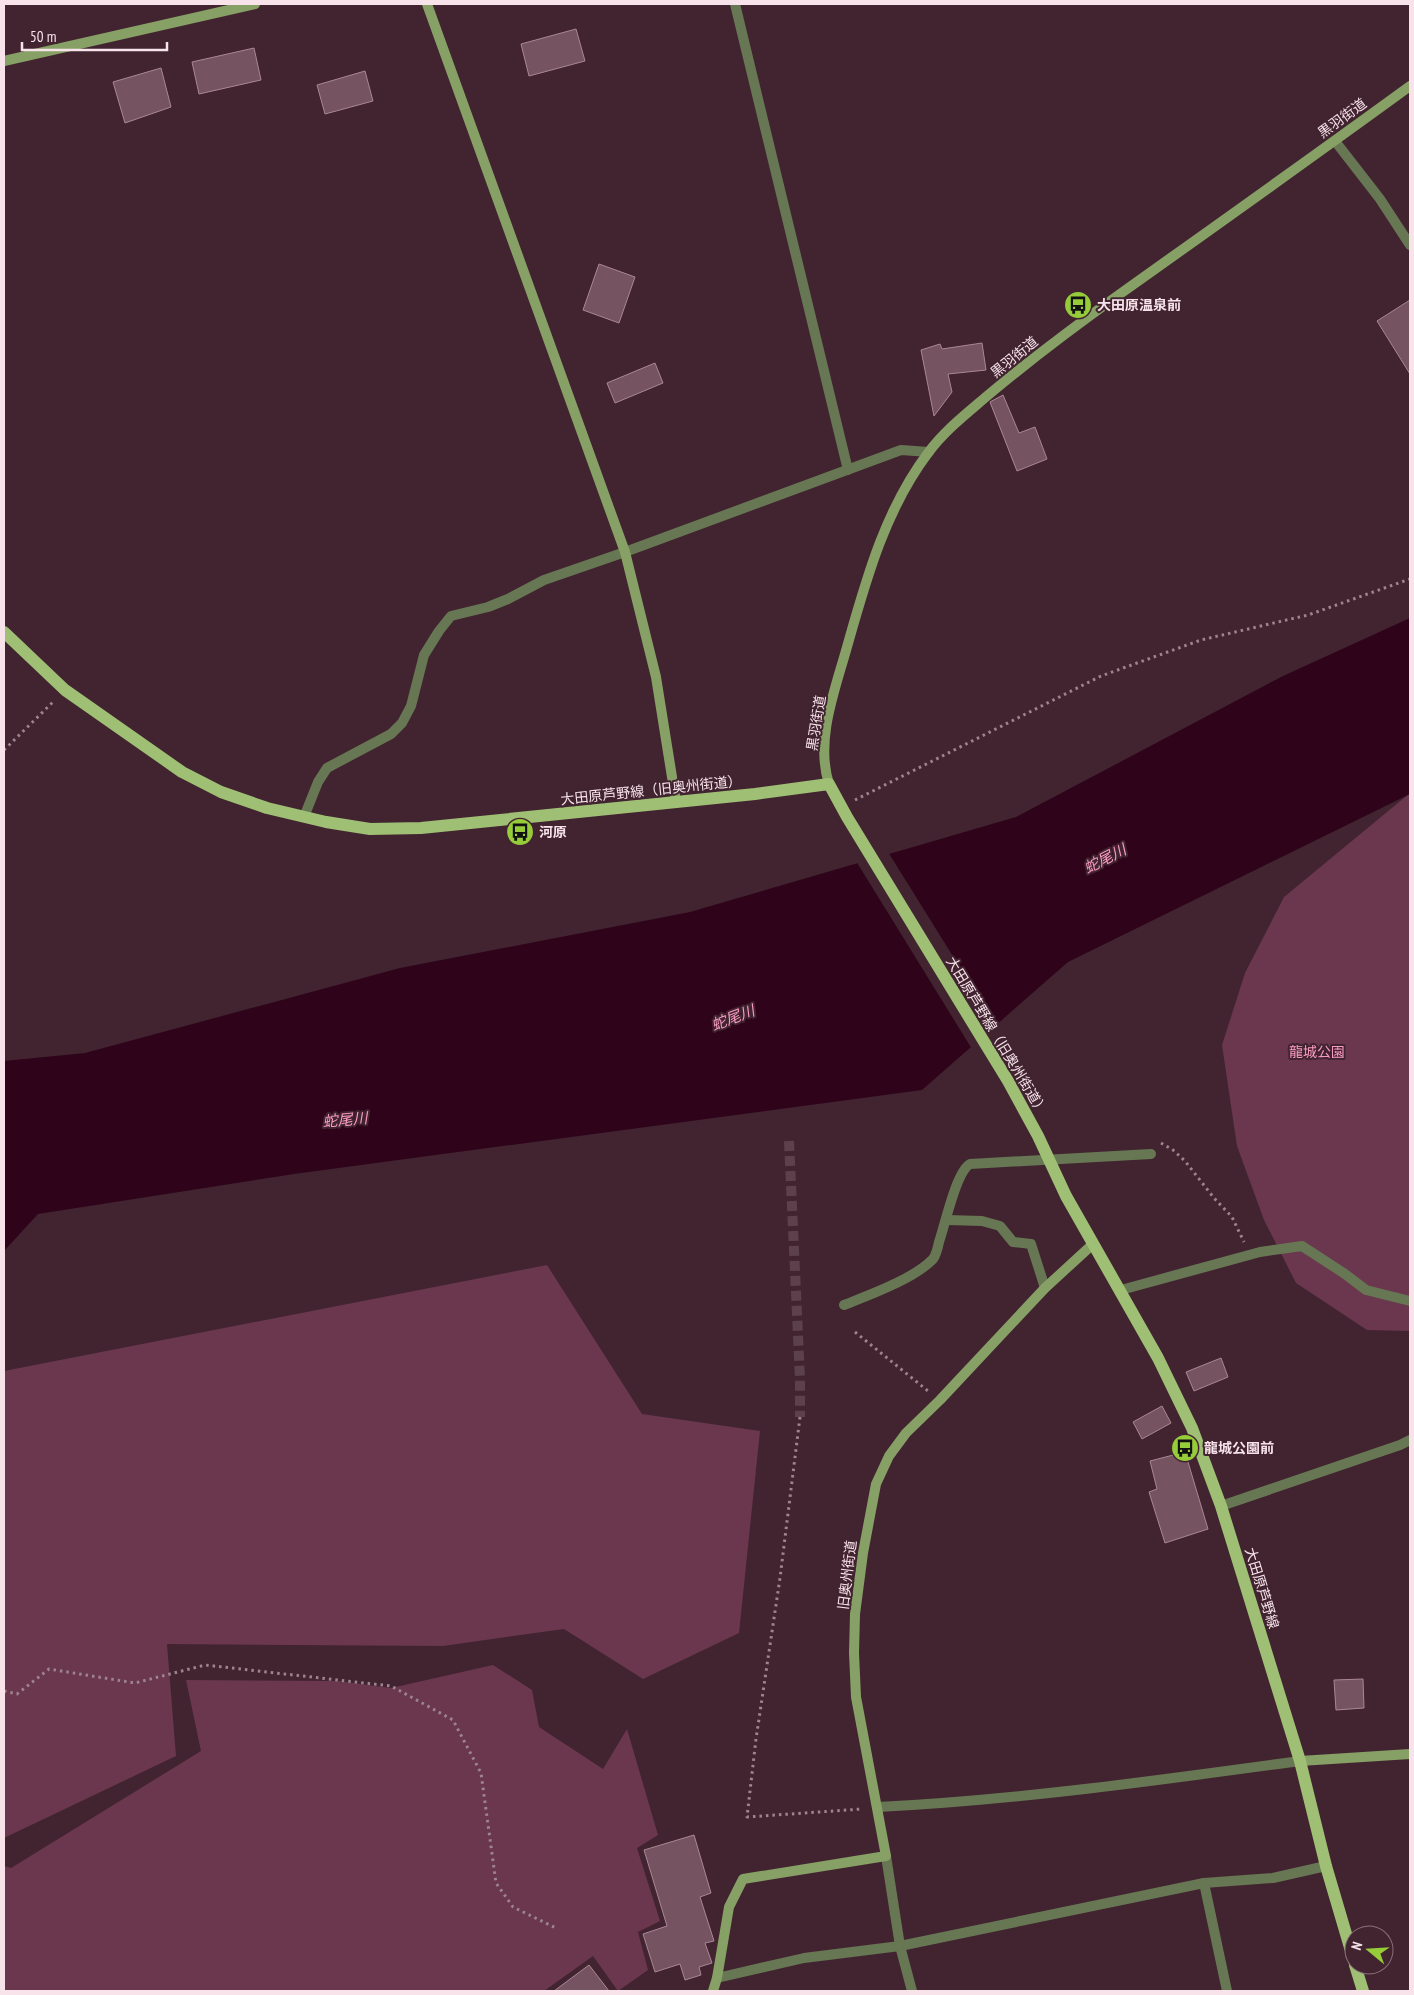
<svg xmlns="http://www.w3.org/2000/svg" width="1414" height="1995" font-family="'PT Sans Narrow','Noto Sans JP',sans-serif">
<rect width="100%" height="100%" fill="#412430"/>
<g fill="#6a374e">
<path d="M1410,793V1331L1367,1330L1296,1283L1264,1220L1237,1146L1222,1045L1245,973L1284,897Z"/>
<path d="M547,1265L642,1414L760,1431L739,1633L643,1679L564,1629L443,1646L167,1644L176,1756L4,1838V1371Z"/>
<path d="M493,1665L532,1690L539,1727L603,1769L627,1729L658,1835L637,1848L660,1921L638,1932L648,1970L618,1991L593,1956L544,1991H4V1866L11,1868L201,1751L186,1680L337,1681L391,1688Z"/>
</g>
<path fill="#2f041b" d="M1410,618V794L1068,962L922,1090L294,1174L38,1214L4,1251V1061L85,1053L400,968L690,912L1016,817L1283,676Z"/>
<path fill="#412430" d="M888,852L997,1027L972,1049L856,861Z"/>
<g fill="#755361" stroke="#ab8795">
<path d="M576,29L585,61L529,76L521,44Z"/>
<path d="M254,48L261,80L199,94L192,62Z"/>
<path d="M161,68L171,107L125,123L113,82Z"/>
<path d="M365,71L373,101L325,114L317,85Z"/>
<path d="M599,264L635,277L619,323L583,310Z"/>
<path d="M1410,300V374L1377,321Z"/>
<path d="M982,343L986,370L948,374L952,392L934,416L921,350L940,344L942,349Z"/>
<path d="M655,363L663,383L615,403L607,383Z"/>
<path d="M1003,395L1019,433L1035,427L1047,459L1017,471L990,402Z"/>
<path d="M1221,1358L1228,1377L1194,1391L1186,1372Z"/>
<path d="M1162,1406L1171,1423L1142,1439L1133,1422Z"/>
<path d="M1185,1452L1208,1529L1165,1543L1149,1492L1157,1489L1150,1461Z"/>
<path d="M1363,1679L1364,1708L1336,1710L1334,1680Z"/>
<path d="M694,1835L711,1893L700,1897L714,1941L705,1943L712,1963L699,1967L701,1975L685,1980L680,1964L655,1972L643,1934L667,1926L644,1850Z"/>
<path d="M589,1965L609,1991H554Z"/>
</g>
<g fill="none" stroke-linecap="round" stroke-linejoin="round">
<path stroke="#5c414c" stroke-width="10" stroke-dasharray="10 5" stroke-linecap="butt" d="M789,1141L800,1379V1417"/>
<g stroke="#9d848e" stroke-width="3" stroke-dasharray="2.5 4" stroke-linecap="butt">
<path d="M4,750L55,700"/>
<path d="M855,800L1101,676L1201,640L1308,615L1410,579"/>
<path d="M1161,1143L1173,1150L1185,1161L1214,1198L1232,1217L1244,1242"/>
<path d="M855,1332L928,1391"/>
<path d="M800,1417L780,1578L756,1739L747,1817L862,1809"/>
<path d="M4,1691L17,1694L49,1669L135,1683L205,1665L391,1686L453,1720L481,1773L496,1883L513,1907L556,1928"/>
</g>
<path stroke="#677753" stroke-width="10" d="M1335,141L1380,199L1410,245"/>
<g stroke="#677753" stroke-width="10">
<path d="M735,4L848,470"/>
<path d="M304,817L318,782L327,768L391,734L402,723L411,706L424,655L439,631L451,616L488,607L508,599L544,580L625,552L901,450L929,452"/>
<path d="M947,1220L982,1221L1000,1226L1013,1242L1031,1244L1045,1288"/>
<path d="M1121,1290L1260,1252L1302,1246L1345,1274L1366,1290L1410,1301"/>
<path d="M844,1305C869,1295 914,1279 933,1259C936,1255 938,1247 939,1242C945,1225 956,1172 970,1164L1151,1154"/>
<path d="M1221,1506L1400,1445L1410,1440"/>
<path d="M878,1807C1019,1800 1160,1780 1300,1761"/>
<path d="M886,1856L900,1946L912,1991"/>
<path d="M1204,1883L1227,1991"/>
<path d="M717,1978L804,1958L900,1946L1204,1883L1273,1878L1326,1866"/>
</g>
<g stroke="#87a066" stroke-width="10">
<path d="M427,4L625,552L656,677L676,802"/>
<path d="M4,61L255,4"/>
<path d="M829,784C815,740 835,690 847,647C866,580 885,510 928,453C944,431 966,414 987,396C1030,360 1075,326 1120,294C1217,225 1314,156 1410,86"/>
<path d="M1300,1761L1410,1754"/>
<path d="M713,1991L717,1978L729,1907L743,1879L886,1856L856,1697L854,1653L855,1614L863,1553L876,1484L889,1456L906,1433L940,1400L1045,1288L1093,1244"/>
</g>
<g stroke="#9fbf74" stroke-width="12">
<path d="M4,632L65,690L182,772L221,792L267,808L326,822L370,829L421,828L755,794L829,784L847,817L1008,1081L1038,1136L1066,1196L1158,1358L1192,1428L1221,1506L1300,1761L1326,1866L1354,1961"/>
<path d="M1355,1965L1363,1991"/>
</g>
</g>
<defs>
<g id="bus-disc" transform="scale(1.4375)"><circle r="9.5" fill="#96cc39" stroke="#412430"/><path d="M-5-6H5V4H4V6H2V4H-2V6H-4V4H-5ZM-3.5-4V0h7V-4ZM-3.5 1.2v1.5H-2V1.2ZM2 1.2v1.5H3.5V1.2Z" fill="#111"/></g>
</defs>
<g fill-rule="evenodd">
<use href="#bus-disc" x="1078" y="305"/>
<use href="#bus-disc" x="520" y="832"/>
<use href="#bus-disc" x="1185" y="1448"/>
</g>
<g text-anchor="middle" stroke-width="4" stroke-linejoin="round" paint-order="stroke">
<g font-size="14" fill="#f8e3eb" stroke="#412430">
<text transform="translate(1342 118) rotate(-36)" y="5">黒羽街道</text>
<text transform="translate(1014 357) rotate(-39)" y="5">黒羽街道</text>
<text transform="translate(816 723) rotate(-81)" y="5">黒羽街道</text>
<text transform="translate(651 790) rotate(-6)" y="5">大田原芦野線（旧奥州街道）</text>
<text transform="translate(997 1036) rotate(59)" y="5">大田原芦野線（旧奥州街道）</text>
<text transform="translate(847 1575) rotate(-83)" y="5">旧奥州街道</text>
<text transform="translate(1262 1588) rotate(73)" y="5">大田原芦野線</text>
</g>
<g font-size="14" font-weight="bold" fill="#f8e3eb" stroke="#412430" text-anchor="start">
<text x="1097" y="310">大田原温泉前</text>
<text x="539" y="837">河原</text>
<text x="1204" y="1453">龍城公園前</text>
</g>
<g font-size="14" fill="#fb9bc5" stroke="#412430">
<text x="1317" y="1057">龍城公園</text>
</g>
<g font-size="15" font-style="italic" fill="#fc9cc5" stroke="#412430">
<text transform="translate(1105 859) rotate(-27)" y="5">蛇尾川</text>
<text transform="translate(733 1018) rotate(-21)" y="5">蛇尾川</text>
<text transform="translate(345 1120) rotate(-5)" y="5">蛇尾川</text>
</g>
</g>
<rect width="1414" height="1995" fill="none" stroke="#f8e3eb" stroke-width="10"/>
<g transform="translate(1369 1950) rotate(288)"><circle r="24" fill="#412430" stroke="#8a707b"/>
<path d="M0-4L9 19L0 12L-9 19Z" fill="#96cc39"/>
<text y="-8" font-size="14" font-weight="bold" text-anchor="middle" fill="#f8e3eb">N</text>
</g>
<path d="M22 42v8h145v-8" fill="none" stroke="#f8e3eb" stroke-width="2.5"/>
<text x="30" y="42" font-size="15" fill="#f8e3eb" stroke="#412430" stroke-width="4" paint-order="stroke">50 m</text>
</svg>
